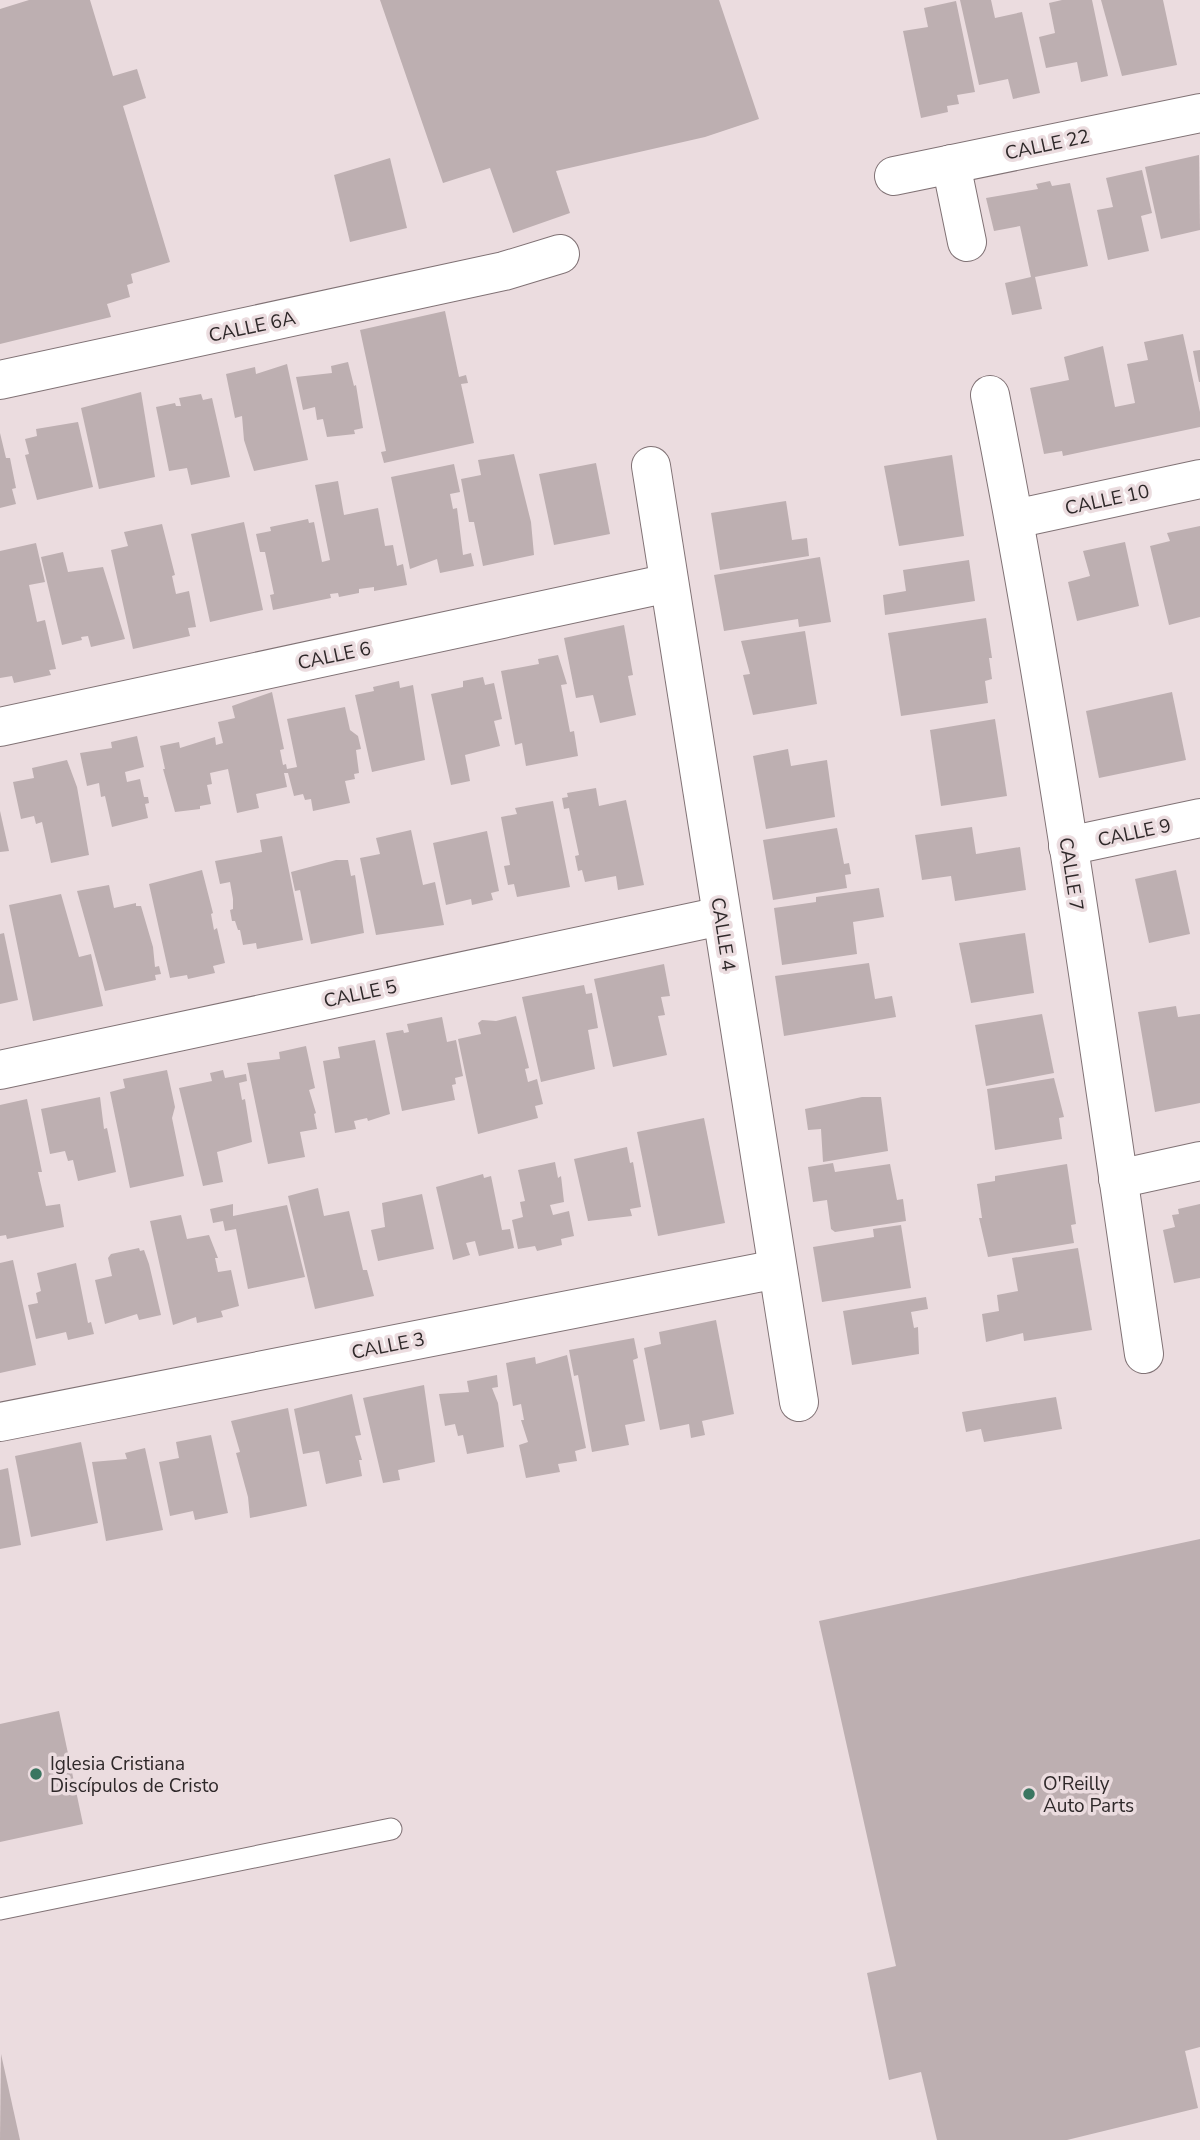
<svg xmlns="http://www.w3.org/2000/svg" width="1200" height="2140" font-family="'Nunito Sans',sans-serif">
<rect width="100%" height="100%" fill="#ebdcdf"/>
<g fill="#bdafb1">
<path d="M29,0H90L113,76L137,69L146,98L123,106L170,262L131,274L133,283L127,285L130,297L107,304L111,317L0,344V9Z"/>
<path d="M380,0H719L759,119L705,137L556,171L570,213L513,233L490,168L443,183Z"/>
<path d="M960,0H991L995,18L1022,12L1040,93L1013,99L1008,79L979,85Z"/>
<path d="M1062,0H1092L1108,76L1081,82L1077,62L1046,68L1039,37L1055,33L1049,3Z"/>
<path d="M1101,0H1163L1177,65L1122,76Z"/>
<path d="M956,1L975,92L957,95L959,104L947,106L948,112L921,118L903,31L928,27L924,8Z"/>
<path d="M1199,155L1200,230L1161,239L1145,167Z"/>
<path d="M390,158L407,228L350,242L334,175Z"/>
<path d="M1142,170L1152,213L1141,216L1149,251L1108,260L1097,210L1113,207L1106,178Z"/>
<path d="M1050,181L1052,186L1070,183L1088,266L1035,277L1042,309L1012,315L1005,283L1031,277L1020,226L994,231L986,198L1038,189L1036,184Z"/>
<path d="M445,311L459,377L466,375L468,383L461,384L474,443L384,463L381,452L386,451L360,330Z"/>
<path d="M1183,334L1200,412V427L1063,456L1062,451L1044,454L1030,388L1069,380L1064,357L1103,346L1115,407L1135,403L1127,364L1148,360L1144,342Z"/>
<path d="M1200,350V382H1199L1193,351Z"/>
<path d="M348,362L354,386L356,385L363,428L354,430L355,434L327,437L323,419L317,420L315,407L303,410L296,377L332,373L331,366Z"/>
<path d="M287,364L308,460L254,471L244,440L242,416L235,418L226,374L255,367L256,374Z"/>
<path d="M141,392L155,477L99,489L81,408Z"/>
<path d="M201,394L203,400L212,398L230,477L191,485L187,468L169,471L156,407L175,403L176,406H181L179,398Z"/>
<path d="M78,422L93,487L37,500L25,455L29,454L25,439L37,436L36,429Z"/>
<path d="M0,433L6,458H10L16,488L12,489L16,504L0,508Z"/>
<path d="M514,454L531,522L534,555L483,566L474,522H469L461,479L481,475L478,460Z"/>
<path d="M952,455L964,536L899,546L884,466Z"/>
<path d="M596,463L610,534L554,545L539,474Z"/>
<path d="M454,464L460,492L450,494L453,509L457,508L463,555L471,553L474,566L440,573L437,559L410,569L391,477Z"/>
<path d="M338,481L344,515L378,508L385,546L393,545L397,566L403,564L407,585L374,591V587L359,589V593L339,597L338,593L330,594L331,598L273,610L270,595L274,594L265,552H260L256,534L271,531L270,527L308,519L309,523L314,522L322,562L330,560L315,485Z"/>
<path d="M786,501L792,540L807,538L809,556L720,570L711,513Z"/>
<path d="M244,522L263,610L210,622L191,534Z"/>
<path d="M162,524L175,575L172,576L176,594L189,591L196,627L188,628L190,636L133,649L111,550L128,546L124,532Z"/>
<path d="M1200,526V617L1169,625L1150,546L1170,541L1167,533Z"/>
<path d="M1125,542L1139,606L1077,621L1068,582L1090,576L1083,551Z"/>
<path d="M36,543L45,582L29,585L37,622L45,620L56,669L49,670L51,675L14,683L12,676L0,678V551Z"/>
<path d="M63,552L68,572L103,567L125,639L91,647L88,636L81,637L82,640L62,645L41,557Z"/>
<path d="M820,557L831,622L799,627L798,619L724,631L714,575Z"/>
<path d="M969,560L975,601L885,615L883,595L906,591L903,570Z"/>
<path d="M986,618L992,658H989L992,679L985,681L988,703L901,716L888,633Z"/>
<path d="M624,625L633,675L628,676L636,715L600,723L593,695L576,698L564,638Z"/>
<path d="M805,631L817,704L753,715L743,675L750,674L741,641Z"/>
<path d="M558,655L567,684L561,685L570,732L574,731L578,756L526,766L522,743L515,745L501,671L539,664L538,659Z"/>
<path d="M483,677L485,685L494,683L502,719L494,721L500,746L465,755L470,781L451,785L431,694L463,687V681Z"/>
<path d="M399,681L400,688L413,685L425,760L372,772L355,695L374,691L373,687Z"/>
<path d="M272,692L284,749L280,750L283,765L286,764L287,769L297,767L287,719L345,707L350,730L358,736L361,749L356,750L359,773L354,774L355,779L345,781L350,803L313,811L311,799L305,800L303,794L294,796L288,773H284L287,787L256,794L259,808L237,813L228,769L210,773L212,784L207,785L211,804L200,806V809L175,812L163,769H165L160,746L179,742L180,748L215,737L216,745L223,743L218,722L235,718L232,706Z"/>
<path d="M1172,692L1186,760L1099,778L1086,711Z"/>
<path d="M995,719L1007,796L941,806L930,730Z"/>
<path d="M137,736L144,767L125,772L127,782L140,779L144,797H148L149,803L145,804L148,818L112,827L105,796L101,797L99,783L87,786L80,753L112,748L111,742Z"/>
<path d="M788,749L791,766L827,760L835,817L766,829L753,756Z"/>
<path d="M67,760L77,787L89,855L51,863L42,822L36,824L34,816L21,819L13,782L34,778L32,768Z"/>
<path d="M596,788L599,806L626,800L644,885L618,890L616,876L585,882L582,870L578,871L575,856L579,855L569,808L564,809L562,798L568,797L567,793Z"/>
<path d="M553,801L570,887L517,897L514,884L508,885L504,866L510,865L501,817L517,814L515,808Z"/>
<path d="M0,811L9,851L0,852Z"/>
<path d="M972,827L976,854L1020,847L1026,890L955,901L951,876L922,880L915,835Z"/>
<path d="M837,828L844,864L849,863L851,874L845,875L847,888L773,900L763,840Z"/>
<path d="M411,830L423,885L435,882L444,925L376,935L360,858L380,854L376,838Z"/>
<path d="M487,831L499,891L491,893L493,900L472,905L471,899L446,905L433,843Z"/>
<path d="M282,836L303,940L257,949L256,943L243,945L240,930H238L235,921H232L230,910L233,909V899L230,882L220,884L215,861L262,852L260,840Z"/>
<path d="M336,860H348L351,876L355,875L364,933L311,944L300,890L295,891L291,872Z"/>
<path d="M202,870L213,913L211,914L214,930L217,928L225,963L213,966L215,973L188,979L187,975L170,978L149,884Z"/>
<path d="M1176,870L1190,934L1149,943L1135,879Z"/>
<path d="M109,885L114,908L136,903V906H141L153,947L155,967L159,966L161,974L155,975L156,980L105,991L77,891Z"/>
<path d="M879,888L884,917L853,922L857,954L782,965L774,908L816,902V897Z"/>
<path d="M61,894L79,957L91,954L103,1006L33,1021L9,905Z"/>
<path d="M4,933L18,1000L0,1004V934Z"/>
<path d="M1025,933L1034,993L971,1003L959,943Z"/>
<path d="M869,963L875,999L892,996L896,1017L784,1036L775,976Z"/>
<path d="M664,964L670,996L661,997L665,1015L658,1016L667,1055L613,1067L594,979Z"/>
<path d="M584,985L586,994L592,993L598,1028L588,1030L595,1069L541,1082L522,997Z"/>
<path d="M1176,1006L1178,1017L1200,1014V1103L1155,1112L1138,1012Z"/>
<path d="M1042,1014L1054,1073L986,1086L975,1025Z"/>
<path d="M516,1016L529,1068L525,1069L528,1082L537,1079L543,1104L535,1106L538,1118L478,1134L458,1039L481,1034L478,1023L482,1020L496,1021Z"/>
<path d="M442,1017L447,1042L456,1040L463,1076L455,1078L456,1084L452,1085L455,1100L402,1111L386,1033L403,1030L404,1033L409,1032L407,1024Z"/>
<path d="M375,1040L390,1114L368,1121L367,1118L354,1121L356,1129L335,1133L323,1061L340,1058L338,1047Z"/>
<path d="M306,1046L315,1088L309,1090L316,1113L314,1114L317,1129L300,1132L305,1157L268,1164L247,1063L280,1059L279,1052Z"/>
<path d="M167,1070L175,1107L172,1118L184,1176L130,1188L110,1092L125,1088L123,1079Z"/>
<path d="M223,1070L225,1078L246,1074L247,1081L239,1083L242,1100L245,1099L252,1142L217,1152L223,1182L203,1186L179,1088L212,1081L210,1073Z"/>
<path d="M1054,1078L1064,1117L1059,1118L1062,1139L995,1150L987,1089Z"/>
<path d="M100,1097L104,1129L107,1128L116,1172L78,1181L73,1160L68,1161L65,1151L50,1154L41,1109Z"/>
<path d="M862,1097H881L888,1151L823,1162L821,1129L808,1130L805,1109Z"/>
<path d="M27,1099L42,1172H38L46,1206L60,1204L64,1227L7,1239L6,1235L0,1236V1105Z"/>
<path d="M704,1118L725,1223L658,1236L637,1132Z"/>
<path d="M627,1147L630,1163L633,1162L641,1207L630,1209L632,1216L588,1221L574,1159Z"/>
<path d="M555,1162L558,1178L561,1176L564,1202L550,1205L553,1215L569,1211L574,1236L561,1239L562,1245L537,1251L535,1246L518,1249L512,1220L523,1217L520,1202L525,1201L518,1170Z"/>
<path d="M833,1163L835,1172L890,1164L897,1200L903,1199L906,1221L835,1232L831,1229L827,1200L813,1202L808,1167Z"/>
<path d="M1067,1164L1076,1224L1071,1225L1074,1243L988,1257L979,1218H982L977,1184L995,1181V1176Z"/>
<path d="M483,1174L484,1178L491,1176L502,1230L510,1229L514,1248L479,1256L475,1241L466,1243L470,1255L453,1260L436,1187Z"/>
<path d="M318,1188L324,1216L349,1211L363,1270H367L374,1296L315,1309L288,1196Z"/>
<path d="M422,1194L434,1249L378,1261L371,1230L385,1227L382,1203Z"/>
<path d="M233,1204V1216L287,1205L305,1277L248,1289L236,1229L225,1231L223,1221L213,1223L210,1209Z"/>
<path d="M1200,1204V1278L1174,1283L1163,1230L1175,1227L1172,1215L1179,1214L1178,1209Z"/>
<path d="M181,1215L187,1239L209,1235L218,1258H215L218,1272L231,1270L239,1306L221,1311L223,1317L197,1323L196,1317L173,1325L150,1221Z"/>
<path d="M901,1225L911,1288L822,1302L813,1247L874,1237L873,1229Z"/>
<path d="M139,1248L140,1251L144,1250L149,1264L161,1315L139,1320L137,1314L105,1324L95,1280L112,1276L108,1258L111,1254Z"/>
<path d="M1078,1248L1092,1330L1024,1341L1023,1333L986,1342L982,1314L999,1311L997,1295L1018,1291L1012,1258Z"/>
<path d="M13,1260L36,1365L0,1373V1263Z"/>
<path d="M76,1263L88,1323L91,1322L94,1334L68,1340L66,1332L36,1339L28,1305L38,1303L36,1293L41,1291L37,1273Z"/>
<path d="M926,1297L928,1309L911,1312L914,1328L918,1327L919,1354L852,1365L843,1311Z"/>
<path d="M716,1320L734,1414L702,1421L705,1435L691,1438L689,1424L660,1430L644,1348L661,1344L659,1332Z"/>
<path d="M634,1338L638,1358L633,1360L645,1421L625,1425L629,1445L592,1452L578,1375L574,1376L569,1350Z"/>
<path d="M567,1355L586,1448L575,1451L577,1461L558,1464L560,1472L526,1478L519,1445L528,1442L521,1420H524L521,1404L513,1406L506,1363L535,1357L536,1364Z"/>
<path d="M497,1375L498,1387L492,1388L498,1403L504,1447L467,1454L463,1435L458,1436L455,1424L445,1426L439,1394L469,1392L467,1381Z"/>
<path d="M424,1385L435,1462L398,1470L400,1480L383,1483L363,1398Z"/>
<path d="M352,1394L361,1435L355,1436L362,1460H359L362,1476L326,1484L319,1451L303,1454L294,1409Z"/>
<path d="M1056,1397L1062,1429L984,1442L981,1429L966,1432L962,1412Z"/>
<path d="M288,1408L307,1506L250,1518L248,1497L236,1453L240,1452L231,1421Z"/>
<path d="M211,1435L228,1513L195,1520L193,1511L170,1516L159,1462L179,1458L176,1442Z"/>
<path d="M81,1442L98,1523L31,1537L15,1456Z"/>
<path d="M145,1448L163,1530L106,1541L92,1462L127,1459L125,1453Z"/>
<path d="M8,1468L21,1545L0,1549V1470Z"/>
<path d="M1200,1539V2047L1185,2051L1198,2108L1067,2140H937L921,2072L889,2080L867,1973L896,1966L819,1621Z"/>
<path d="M59,1711L83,1824L0,1842V1724Z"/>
<path d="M1,2054L20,2140H0Z"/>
</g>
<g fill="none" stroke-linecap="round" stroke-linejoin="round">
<g stroke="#807275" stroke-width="23">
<path id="service" d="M0,1909L391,1829"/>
</g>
<g stroke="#807275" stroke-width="40">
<g id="minor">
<path d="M951,164L967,242"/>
<path d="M894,176L1200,113"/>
<path d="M0,380L504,271L560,254"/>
<path d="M990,395C1053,713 1097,1034 1144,1354"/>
<path d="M651,466L799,1402"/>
<path d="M1015,519L1200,479"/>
<path d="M0,727L669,583"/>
<path d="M1068,846L1200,818"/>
<path d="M0,1070L721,916"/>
<path d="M1118,1179L1200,1161"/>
<path d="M0,1422L777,1269"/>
</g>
</g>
<use href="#service" stroke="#fff" stroke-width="21"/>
<use href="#minor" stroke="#fff" stroke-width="38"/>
</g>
<g fill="#3a7661" stroke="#ebdcdf" stroke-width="2.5">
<circle cx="36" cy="1774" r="7"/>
<circle cx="1029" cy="1794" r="7"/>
</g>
<g text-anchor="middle" stroke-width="7" stroke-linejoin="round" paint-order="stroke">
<g font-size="19" fill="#2e2829" stroke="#ebdcdf">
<text transform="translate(1047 144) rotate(-12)" y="7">CALLE 22</text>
<text transform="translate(252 326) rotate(-12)" y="7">CALLE 6A</text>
<text transform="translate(1107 499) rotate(-12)" y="7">CALLE 10</text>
<text transform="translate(334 655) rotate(-12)" y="7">CALLE 6</text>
<text transform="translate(1134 832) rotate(-12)" y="7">CALLE 9</text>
<text transform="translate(1072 874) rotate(81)" y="7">CALLE 7</text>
<text transform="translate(724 934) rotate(81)" y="7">CALLE 4</text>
<text transform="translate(360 993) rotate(-12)" y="7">CALLE 5</text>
<text transform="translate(388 1345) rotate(-11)" y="7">CALLE 3</text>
</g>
<g font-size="19" fill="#2e2829" stroke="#ebdcdf" text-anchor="start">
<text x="50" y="1770">Iglesia Cristiana<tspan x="50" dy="22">Discípulos de Cristo</tspan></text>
<text x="1043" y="1790">O'Reilly<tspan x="1043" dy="22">Auto Parts</tspan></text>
</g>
</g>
</svg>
